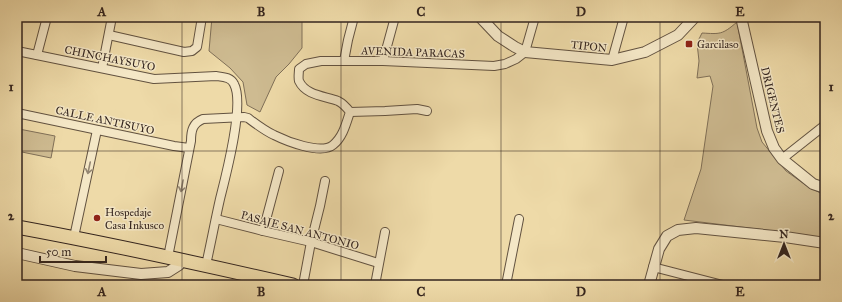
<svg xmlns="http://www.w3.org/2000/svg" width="842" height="302" font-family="'IM FELL Great Primer',serif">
<rect width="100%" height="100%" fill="#eedaa8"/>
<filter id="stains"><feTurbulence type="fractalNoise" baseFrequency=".005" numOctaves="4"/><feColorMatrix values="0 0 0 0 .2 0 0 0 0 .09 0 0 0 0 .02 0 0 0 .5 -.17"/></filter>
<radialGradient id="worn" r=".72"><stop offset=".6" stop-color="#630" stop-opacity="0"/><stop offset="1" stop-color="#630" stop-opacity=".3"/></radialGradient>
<g fill="#cebb91" stroke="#807058">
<path d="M212,17H302V48L289,64L276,77L260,112L247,105L243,82L230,68L209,51Z"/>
<path d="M737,22L757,128L762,142L786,171L810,188L825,195V239L806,235L684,220L701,169L713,86L710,76L697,78L699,61L697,43L702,33C720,34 722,35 737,22Z"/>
<path d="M19,129L55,136L51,158L17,151V142Z"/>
</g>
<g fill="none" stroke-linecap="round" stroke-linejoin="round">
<g stroke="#625240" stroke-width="10">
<g id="minor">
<path d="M109,35L184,52L192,51L197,47L202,17"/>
<path d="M17,51L154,79L216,76C223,77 231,77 234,84C245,104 226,175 220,199C215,221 211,243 206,265"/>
<path d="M37,55L47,17"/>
<path d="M612,60L624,17"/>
<path d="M344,61L348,40L354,17"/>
<path d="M383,61L395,17"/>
<path d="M102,68L112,17"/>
<path d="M350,112L385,111L417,109L427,111"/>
<path d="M17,113L174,146L189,148"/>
<path d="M782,159L825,125"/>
<path d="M216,219L263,231L311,242L378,263"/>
<path d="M263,231L279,171"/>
<path d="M74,237L97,130"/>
<path d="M168,257L191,141C191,130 193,123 203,119L244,117L248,118C256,124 265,131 274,135C286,141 321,155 333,145C343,137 346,124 350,112C347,108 344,104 338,101C326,96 306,96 299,81C298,78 299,72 299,69L306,64L321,61H383L494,66L505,64L516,59L525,52L535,17"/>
<path d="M653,267L723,285"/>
<path d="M303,285L311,242L320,206L325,181"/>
<path d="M375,285L385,232"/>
<path d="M506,285L519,219"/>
</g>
</g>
<g stroke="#625240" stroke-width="12">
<g id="tertiary">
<path d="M480,17L498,36L515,47L525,52L612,60L645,52L678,35L695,17"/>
<path d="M741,17L767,131L774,148L782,159L813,184L825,188"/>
<path d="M17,253L75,266L141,274L168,272L179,265L181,260"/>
<path d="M649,285L659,249L667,236L678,230L696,228L785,237L825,243"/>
</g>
</g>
<g stroke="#33241e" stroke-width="15">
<path id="primary" d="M17,227C110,244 201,264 293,285"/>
</g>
<use href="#minor" stroke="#f4e7c6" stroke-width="8"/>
<use href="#tertiary" stroke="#f4e7c6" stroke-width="10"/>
<use href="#primary" stroke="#eedaa8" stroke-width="13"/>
</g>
<defs><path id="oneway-shaft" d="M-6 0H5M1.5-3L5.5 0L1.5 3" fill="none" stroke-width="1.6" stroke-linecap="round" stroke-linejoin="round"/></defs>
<g stroke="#948672">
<use href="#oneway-shaft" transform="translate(89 168) rotate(102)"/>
<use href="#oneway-shaft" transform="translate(182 186) rotate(101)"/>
</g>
<path fill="none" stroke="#33241e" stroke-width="1" stroke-opacity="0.55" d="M182,17V285M341,17V285M501,17V285M660,17V285M17,151H825"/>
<g fill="#8f2418" stroke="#f4e7c6" stroke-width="1.5">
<rect x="685" y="40" width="8" height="8" rx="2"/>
<circle cx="97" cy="218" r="4"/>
</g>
<g text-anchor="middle" stroke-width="3" stroke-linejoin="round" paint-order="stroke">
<g font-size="11" fill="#33241e" stroke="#f4e7c6" text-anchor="start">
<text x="697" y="48">Garcilaso</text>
<text x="105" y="216">Hospedaje<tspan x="105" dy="13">Casa Inkusco</tspan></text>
</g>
<g font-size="11" fill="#33241e" stroke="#f4e7c6">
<text transform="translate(589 46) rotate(6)" y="4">TIPON</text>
<text transform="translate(413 52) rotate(2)" y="4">AVENIDA PARACAS</text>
<text transform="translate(110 58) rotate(11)" y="4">CHINCHAYSUYO</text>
<text transform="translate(773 100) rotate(76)" y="4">DRIGENTES</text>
<text transform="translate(105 120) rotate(12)" y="4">CALLE ANTISUYO</text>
<text transform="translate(300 230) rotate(15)" y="4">PASAJE SAN ANTONIO</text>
</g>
</g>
<rect width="842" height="302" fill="none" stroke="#eedaa8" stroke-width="44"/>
<g transform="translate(784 244)" stroke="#f4e7c6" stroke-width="3" paint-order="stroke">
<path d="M0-3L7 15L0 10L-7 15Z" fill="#33241e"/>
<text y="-6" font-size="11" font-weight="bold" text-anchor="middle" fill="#33241e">N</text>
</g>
<path d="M40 256v6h66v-6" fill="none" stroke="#33241e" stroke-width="2"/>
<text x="46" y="256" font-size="12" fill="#33241e" stroke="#f4e7c6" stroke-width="3" paint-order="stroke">50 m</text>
<rect x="22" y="22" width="798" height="258" fill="none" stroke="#33241e" stroke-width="1.5"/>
<g font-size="13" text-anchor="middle" font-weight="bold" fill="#33241e">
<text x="102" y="16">A</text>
<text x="261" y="16">B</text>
<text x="421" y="16">C</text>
<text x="581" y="16">D</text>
<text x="740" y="16">E</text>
<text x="11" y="91">1</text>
<text x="831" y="91">1</text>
<text x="11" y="220">2</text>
<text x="831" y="220">2</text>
<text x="102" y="296">A</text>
<text x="261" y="296">B</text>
<text x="421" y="296">C</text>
<text x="581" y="296">D</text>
<text x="740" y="296">E</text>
</g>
<rect width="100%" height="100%" filter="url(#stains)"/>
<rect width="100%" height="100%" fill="url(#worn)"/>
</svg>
